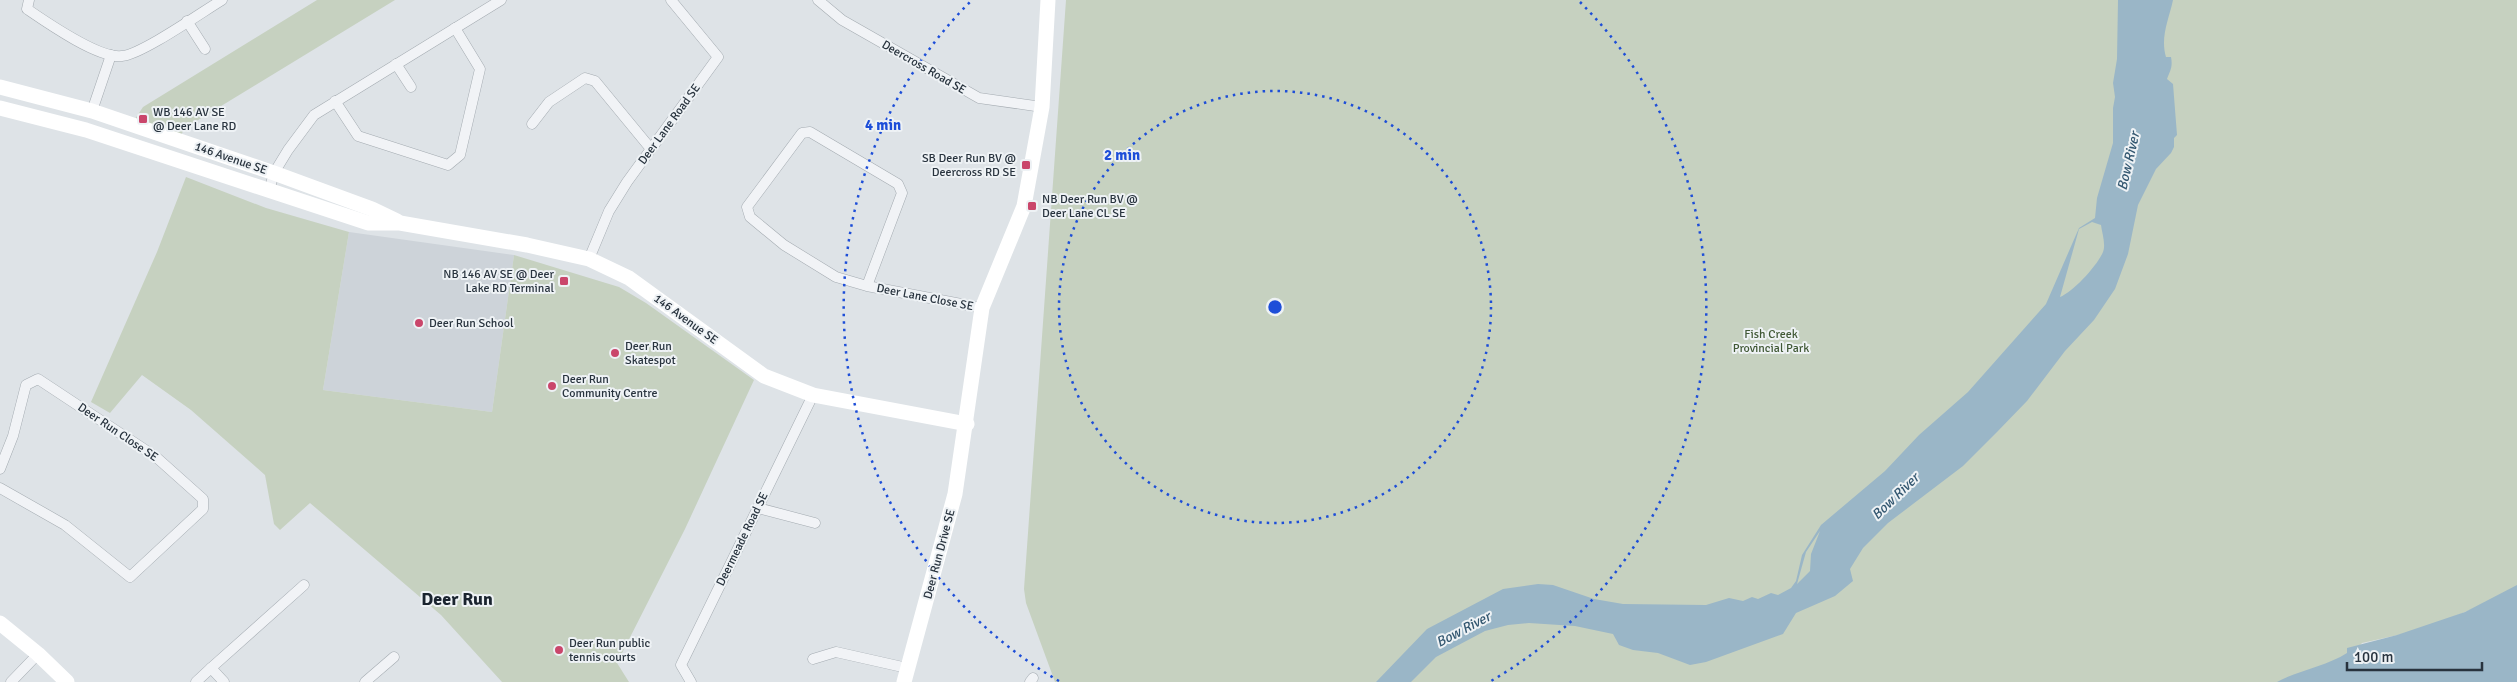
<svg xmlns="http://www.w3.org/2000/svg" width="2517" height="682" font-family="Signika,sans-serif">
<rect width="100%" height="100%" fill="#dee3e7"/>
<path fill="#cdd3d9" d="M349,232L514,255L492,412L323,390Z"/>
<g fill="#c6d1c0">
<path d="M317,0H395L185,128L181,135L135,119L143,107Z"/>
<path d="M1066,0H2517V587L2484,604L2446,620L2407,633L2362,643L2354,652L2314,682H1055L1026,603L1024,589Z"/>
<path d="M186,177L266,208L349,232L323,390L492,412L514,255L619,287L646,303L754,380L685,529L617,663L629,682H502L441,615L310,503L280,530L274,524L265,475L191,410L142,375L110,413L91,402L157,252Z"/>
</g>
<g fill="#9ab6c7" fill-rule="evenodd">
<path d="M2118,0H2173C2169,19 2160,37 2166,57H2171C2173,67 2170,71 2167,79L2173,84L2177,135L2174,138V147L2171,153L2156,169L2138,205L2128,254L2115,289L2094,320L2065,351L2027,401L1997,432L1963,466L1888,523L1863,548L1850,569L1853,581L1835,596L1796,613L1783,634L1706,662L1690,665L1658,653L1633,650L1619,645L1613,634L1575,626L1529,623L1508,625L1485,631L1436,657L1411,682H1376L1427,629L1503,589L1538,584L1553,585L1594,599L1623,604L1706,605L1729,598L1743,601L1752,597L1758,599L1771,593L1778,595L1791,588L1796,581L1802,555L1821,525L1885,471L1919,435L1968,392L2046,304L2079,228L2095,218L2097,198L2113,143V108L2115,97L2113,83L2117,59ZM2092,222L2101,225C2102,233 2106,244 2103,252C2097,266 2073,292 2060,297L2079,229ZM1820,531L1811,554L1810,571L1797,584L1806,552Z"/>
<path d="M2517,585V682H2277C2299,670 2327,666 2347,653V648L2397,635L2465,612Z"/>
</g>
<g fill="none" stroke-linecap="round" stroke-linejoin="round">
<g stroke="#a4abb1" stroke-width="11">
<g id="street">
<path d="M29,0L27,9C46,22 99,59 122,56C141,55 202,12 222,0"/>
<path d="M818,0L842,20L979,98L1042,107"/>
<path d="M187,21L205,49"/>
<path d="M396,64L411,87"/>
<path d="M335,101L358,136L448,165L460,155L480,69L455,28"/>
<path d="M92,111L111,55"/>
<path d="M532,124L549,102L585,78L595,81L651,149"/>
<path d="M269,191L274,173L288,150L314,115L501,0"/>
<path d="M589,259L609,211L627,182L718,57L671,0"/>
<path d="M867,286L902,193L898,184L810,132L802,133L747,207L750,217L784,245L836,277L867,286L982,308"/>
<path d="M0,469L13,436L26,385L38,379L156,457L203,499V509L130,577L65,525L0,488"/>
<path d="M758,508L815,523"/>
<path d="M813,659L836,652L907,668"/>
<path d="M211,668L304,585"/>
<path d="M11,682L38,654"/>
<path d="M196,682L211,668L224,682"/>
<path d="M365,682L394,657"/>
<path d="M691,682L681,665L813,395"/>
<path d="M1030,682L1033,678"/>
</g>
</g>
<use href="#street" stroke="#f1f3f6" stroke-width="10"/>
<g stroke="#fff" stroke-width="15">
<path d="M0,87L92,111L274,173L372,209L397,221"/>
<path d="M0,108L86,130L368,223H400L527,245L589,259L629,278L764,376L813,395L967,424"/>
<path d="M0,623L38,654L67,682"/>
<path d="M904,682L955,494L982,308L1024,206L1042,107L1048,0"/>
</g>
</g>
<g fill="none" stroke="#1d4ed8" stroke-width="2.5" stroke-dasharray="2.5 5">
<circle cx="1275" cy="307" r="216"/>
<path d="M1059 681A432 432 0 0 1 970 2M1580 2A432 432 0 0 1 1491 681"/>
</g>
<g fill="#ca466b" stroke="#eef2f5" stroke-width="2">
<rect x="138" y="114" width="10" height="10" rx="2.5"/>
<rect x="1021" y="160" width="10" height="10" rx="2.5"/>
<rect x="1027" y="201" width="10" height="10" rx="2.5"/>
<rect x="559" y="276" width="10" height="10" rx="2.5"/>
<circle cx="419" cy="323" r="5"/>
<circle cx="615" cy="353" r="5"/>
<circle cx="552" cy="386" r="5"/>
<circle cx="559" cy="650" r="5"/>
</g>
<g text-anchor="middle" stroke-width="4" stroke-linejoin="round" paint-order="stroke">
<g font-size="12" fill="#28333e" stroke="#eef2f5">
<text transform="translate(924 67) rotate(30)" y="4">Deercross Road SE</text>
<text transform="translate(669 124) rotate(-54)" y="4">Deer Lane Road SE</text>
<text transform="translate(231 158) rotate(19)" y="4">146 Avenue SE</text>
<text transform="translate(925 297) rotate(11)" y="4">Deer Lane Close SE</text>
<text transform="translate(686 319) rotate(36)" y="4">146 Avenue SE</text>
<text transform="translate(118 432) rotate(34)" y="4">Deer Run Close SE</text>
<text transform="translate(742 539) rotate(-64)" y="4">Deermeade Road SE</text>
<text transform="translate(939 554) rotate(-75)" y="4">Deer Run Drive SE</text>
</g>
<g font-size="12" fill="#28333e" stroke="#eef2f5" text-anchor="start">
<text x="153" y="116">WB 146 AV SE<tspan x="153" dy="14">@ Deer Lane RD</tspan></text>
<text x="1016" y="162" text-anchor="end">SB Deer Run BV @<tspan x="1016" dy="14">Deercross RD SE</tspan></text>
<text x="1042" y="203">NB Deer Run BV @<tspan x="1042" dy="14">Deer Lane CL SE</tspan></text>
<text x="554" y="278" text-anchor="end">NB 146 AV SE @ Deer<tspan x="554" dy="14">Lake RD Terminal</tspan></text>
<text x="429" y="327">Deer Run School</text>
<text x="625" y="350">Deer Run<tspan x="625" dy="14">Skatespot</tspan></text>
<text x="562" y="383">Deer Run<tspan x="562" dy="14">Community Centre</tspan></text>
<text x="569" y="647">Deer Run public<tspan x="569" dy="14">tennis courts</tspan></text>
</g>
<g font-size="12" fill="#415936" stroke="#eef2f5">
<text x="1771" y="338">Fish Creek<tspan x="1771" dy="14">Provincial Park</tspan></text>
</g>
<g font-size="14" font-style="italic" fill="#335770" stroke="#eef2f5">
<text transform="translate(2128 161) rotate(-77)" y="5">Bow River</text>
<text transform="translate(1895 496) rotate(-44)" y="5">Bow River</text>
<text transform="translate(1463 629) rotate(-28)" y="5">Bow River</text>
</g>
<g font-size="18" font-weight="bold" fill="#1a242f" stroke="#eef2f5">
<text x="457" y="605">Deer Run</text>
</g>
</g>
<circle cx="1275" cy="307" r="8" fill="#1d4ed8" stroke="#eef2f5" stroke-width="2.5"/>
<g font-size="15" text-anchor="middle" font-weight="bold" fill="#1d4ed8" stroke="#eef2f5" stroke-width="4" stroke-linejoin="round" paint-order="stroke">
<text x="883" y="130">4 min</text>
<text x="1122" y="160">2 min</text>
</g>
<path d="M2347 662v8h135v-8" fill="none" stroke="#28333e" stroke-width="2.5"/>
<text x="2354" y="662" font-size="15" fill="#28333e" stroke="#eef2f5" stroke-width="4" paint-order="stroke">100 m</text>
</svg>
